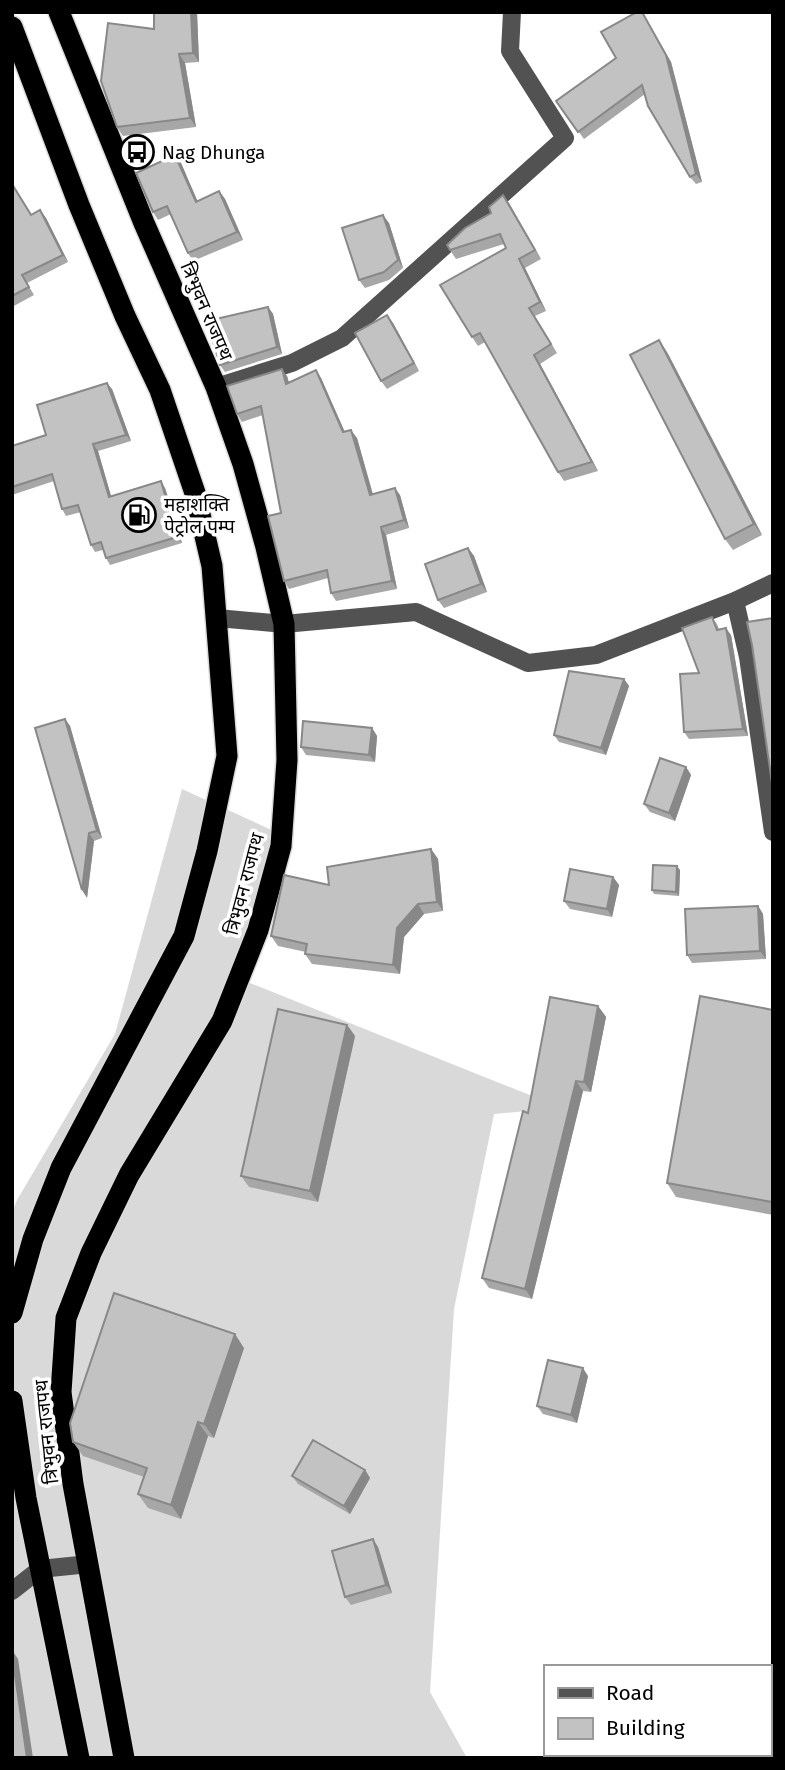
<svg xmlns="http://www.w3.org/2000/svg" width="785" height="1770" font-family="'Fira Sans','Noto Sans Devanagari',sans-serif">
<rect width="100%" height="100%" fill="#fff"/>
<path fill="#d9d9d9" d="M182,789L276,832L240,979L562,1108L494,1114L454,1309L430,1692L467,1758H12V1212L17,1200L115,1034Z"/>
<g fill="none" stroke-linecap="round" stroke-linejoin="round">
<g stroke="#dbdbdb" stroke-width="24">
<g id="highway">
<path d="M59,12L144,223L216,387L243,464L266,547L284,624L287,760L281,846L258,930L222,1021L129,1175L91,1253L66,1318L61,1392L73,1484L124,1758"/>
<path d="M12,27L79,205L125,316L160,390L195,493L212,566L227,756L207,851L184,936L61,1168L33,1239L12,1313"/>
<path d="M12,1401L26,1498L79,1758"/>
</g>
</g>
<g stroke="#525252" stroke-width="18">
<path d="M216,387L292,363L342,338L565,138L510,51L512,12"/>
<path d="M735,601L748,657L773,832"/>
<path d="M217,618L284,624L416,612L528,663L596,655L735,601L773,583"/>
<path d="M12,1591L40,1569L89,1564"/>
<path d="M769,1710L773,1709"/>
<path d="M719,1758V1754"/>
</g>
<use href="#highway" stroke="#000" stroke-width="21"/>
</g>
<g fill="#a7a7a7">
<path d="M154,12H197L199,62L185,63L196,127L123,136L117,127L154,29Z"/>
<path d="M642,12L671,62L702,182L696,184L690,177L645,94L584,139L556,101L616,58Z"/>
<path d="M181,163L197,201L219,191L225,199L243,240L193,261L188,253L171,214L158,220L153,212Z"/>
<path d="M12,183L32,215L40,210L46,218L68,262L27,283L34,295L12,307Z"/>
<path d="M503,195L541,259L525,268L546,311L535,316L557,353L540,364L598,471L564,481L558,472L485,342L478,346L472,337L506,248L504,244L456,259L450,250L491,213Z"/>
<path d="M389,223L403,268L389,280L365,288L359,280Z"/>
<path d="M268,307L273,314L282,354L225,372L220,365Z"/>
<path d="M393,323L419,371L387,389L381,381Z"/>
<path d="M667,352L762,535L733,550L725,539Z"/>
<path d="M316,370L321,378L345,432L357,438L373,494L400,495L409,528L386,535L397,589L336,601L331,593L328,578L289,589L284,581L281,513L263,415L242,422L237,414L287,376L289,382Z"/>
<path d="M112,389L131,441L98,451L111,496L165,488L182,543L110,565L106,558L103,550L95,552L91,545L81,512L66,516L62,509L54,481L12,495V446L46,435Z"/>
<path d="M468,548L474,556L487,592L444,608L438,600Z"/>
<path d="M712,617L717,624L719,629L731,635L748,736L689,739L684,732Z"/>
<path d="M624,679L629,686L606,755L559,742L554,735Z"/>
<path d="M65,719L70,726L102,838L94,841L87,898Z"/>
<path d="M372,728L377,736L375,762L306,755L301,747Z"/>
<path d="M686,767L691,775L675,821L650,812L644,804Z"/>
<path d="M431,849L438,859L443,911L424,914L404,937L400,974L312,964L305,954L306,952L278,946L271,936L329,885Z"/>
<path d="M680,870L679,896L654,894L652,890Z"/>
<path d="M613,877L619,885L612,917L570,909L564,901Z"/>
<path d="M758,906L763,914L766,959L692,963L687,955Z"/>
<path d="M598,1006L606,1017L591,1092L583,1091L532,1299L489,1288L482,1278Z"/>
<path d="M773,1010V1215L676,1197L667,1183Z"/>
<path d="M347,1025L355,1036L318,1202L249,1187L241,1176Z"/>
<path d="M244,1348L214,1438L208,1436L181,1519L148,1508L138,1494L144,1477L83,1456L73,1442Z"/>
<path d="M588,1376L577,1423L543,1414L537,1406Z"/>
<path d="M365,1470L370,1478L350,1514L298,1484L292,1476Z"/>
<path d="M378,1547L392,1593L351,1605L345,1597Z"/>
</g>
<g fill="#888">
<path d="M191,12H197L199,62L193,53Z"/>
<path d="M642,12L671,62L702,182L696,174Z"/>
<path d="M179,54L185,63L196,127L190,118Z"/>
<path d="M175,155L181,163L201,209L196,202Z"/>
<path d="M219,191L225,199L243,240L237,232Z"/>
<path d="M503,195L509,203L541,259L535,250Z"/>
<path d="M40,210L46,218L68,262L63,255Z"/>
<path d="M383,215L389,223L403,268L398,260Z"/>
<path d="M519,259L525,268L546,311L540,302Z"/>
<path d="M268,307L273,314L282,354L277,347Z"/>
<path d="M387,315L393,323L419,371L414,363Z"/>
<path d="M659,340L667,352L762,535L754,524Z"/>
<path d="M534,355L540,364L598,471L592,462Z"/>
<path d="M282,369L287,376L291,391L286,384Z"/>
<path d="M316,370L321,378L348,440L343,432Z"/>
<path d="M107,383L112,389L131,441L126,435Z"/>
<path d="M351,430L357,438L375,503L370,495Z"/>
<path d="M93,444L98,451L113,503L109,497Z"/>
<path d="M161,481L165,488L182,543L177,537Z"/>
<path d="M395,488L400,495L409,528L404,520Z"/>
<path d="M381,527L386,535L397,589L392,581Z"/>
<path d="M468,548L474,556L487,592L481,584Z"/>
<path d="M726,628L731,635L748,736L743,729Z"/>
<path d="M624,679L629,686L606,755L601,748Z"/>
<path d="M65,719L70,726L102,838L97,831Z"/>
<path d="M372,728L377,736L375,762L369,755Z"/>
<path d="M686,767L691,775L675,821L669,813Z"/>
<path d="M89,833L94,841L87,898L82,890Z"/>
<path d="M431,849L438,859L443,911L437,902Z"/>
<path d="M677,866L680,870L679,896L676,892Z"/>
<path d="M613,877L619,885L612,917L607,909Z"/>
<path d="M418,904L424,914L404,937L400,974L393,965L397,928Z"/>
<path d="M758,906L763,914L766,959L760,951Z"/>
<path d="M598,1006L606,1017L591,1092L584,1082Z"/>
<path d="M347,1025L355,1036L318,1202L310,1191Z"/>
<path d="M576,1081L583,1091L532,1299L525,1289Z"/>
<path d="M235,1334L244,1348L214,1438L204,1424Z"/>
<path d="M583,1368L588,1376L577,1423L571,1415Z"/>
<path d="M198,1422L208,1436L181,1519L171,1505Z"/>
<path d="M365,1470L370,1478L350,1514L344,1506Z"/>
<path d="M373,1539L378,1547L392,1593L386,1585Z"/>
<path d="M12,1650L18,1659L33,1758H27Z"/>
</g>
<g fill="#c2c2c2" stroke="#888" stroke-width="2">
<path d="M154,12H191L193,53L179,54L190,118L117,127L101,81L108,23L154,29Z"/>
<path d="M637,12H642L666,55L696,174L690,177L648,106L642,85L578,132L556,101L616,58L601,32Z"/>
<path d="M175,155L196,202L219,191L237,232L188,253L167,206L153,212L136,173Z"/>
<path d="M12,184L31,215L40,210L63,255L22,275L29,287L12,296Z"/>
<path d="M503,195L535,250L519,259L540,302L529,308L551,344L534,355L592,462L558,472L480,333L472,337L440,285L506,248L500,234L450,250L447,245L465,228L491,213L489,207Z"/>
<path d="M383,215L398,260L384,272L359,280L342,228Z"/>
<path d="M268,307L277,347L220,365L207,321Z"/>
<path d="M387,315L414,363L381,381L355,333Z"/>
<path d="M659,340L754,524L725,539L630,355Z"/>
<path d="M282,369L286,384L316,370L343,432L351,430L370,495L395,488L404,520L381,527L392,581L331,593L327,570L284,581L268,516L281,513L261,406L237,414L227,386Z"/>
<path d="M107,383L126,435L93,444L109,497L161,481L177,537L106,558L101,542L91,545L78,505L62,509L52,474L12,487V446L46,435L37,405Z"/>
<path d="M468,548L481,584L438,600L425,564Z"/>
<path d="M712,617L717,630L726,628L743,729L684,732L680,674L699,673L682,628Z"/>
<path d="M773,618V790L752,645L747,622Z"/>
<path d="M569,671L624,679L601,748L554,735Z"/>
<path d="M65,719L97,831L89,833L82,890L35,728Z"/>
<path d="M303,721L372,728L369,755L301,747Z"/>
<path d="M660,758L686,767L669,813L644,804Z"/>
<path d="M431,849L437,902L418,904L397,928L393,965L305,954L307,944L271,936L284,875L329,885L327,867Z"/>
<path d="M653,865L677,866L676,892L652,890Z"/>
<path d="M570,869L613,877L607,909L564,901Z"/>
<path d="M758,906L760,951L687,955L685,909Z"/>
<path d="M700,996L773,1010L772,1202L667,1183Z"/>
<path d="M550,997L598,1006L584,1082L576,1081L525,1289L482,1278L523,1111L528,1113Z"/>
<path d="M278,1009L347,1025L310,1191L241,1176Z"/>
<path d="M114,1293L235,1334L204,1424L198,1422L171,1505L138,1494L147,1468L73,1442L70,1423Z"/>
<path d="M548,1360L583,1368L571,1415L537,1406Z"/>
<path d="M313,1440L365,1470L344,1506L292,1476Z"/>
<path d="M373,1539L386,1585L345,1597L332,1551Z"/>
<path d="M12,1654L27,1758H12Z"/>
</g>
<defs>
<g id="bus-ring" transform="scale(1.75)"><circle r="9.5" fill="#fff" stroke="#000" stroke-width="1.5"/><path d="M-5-6H5V4H4V6H2V4H-2V6H-4V4H-5ZM-3.5-4V0h7V-4ZM-3.5 1.2v1.5H-2V1.2ZM2 1.2v1.5H3.5V1.2Z" fill="#000"/></g>
<g id="fuel-ring" transform="scale(1.75)"><circle r="9.5" fill="#fff" stroke="#000" stroke-width="1.5"/><path d="M-5.5-6h7V0h2V4h1.3V-2.5L3-4.5l.8-.8L6-3V5H2.5V1h-1V6h-7ZM-4.2-4.7v3.2H.2V-4.7Z" fill="#000"/></g>
</defs>
<g fill-rule="evenodd">
<use href="#bus-ring" x="137" y="152"/>
<use href="#fuel-ring" x="139" y="515"/>
</g>
<g text-anchor="middle" stroke-width="7" stroke-linejoin="round" paint-order="stroke">
<g font-size="19" fill="#000" stroke="#fff" text-anchor="start">
<text x="162" y="159">Nag Dhunga</text>
<text x="164" y="511">महाशक्ति<tspan x="164" dy="22">पेट्रोल पम्प</tspan></text>
</g>
<g font-size="19" fill="#000" stroke="#fff">
<text transform="translate(207 311) rotate(67)" y="7">त्रिभुवन राजपथ</text>
<text transform="translate(244 884) rotate(-75)" y="7">त्रिभुवन राजपथ</text>
<text transform="translate(46 1432) rotate(-96)" y="7">त्रिभुवन राजपथ</text>
</g>
</g>
<rect width="785" height="1770" fill="none" stroke="#000000" stroke-width="28"/>
<rect x="544" y="1665" width="228" height="91" fill="#ffffff" stroke="#999999" stroke-width="2"/>
<rect x="558" y="1688" width="35" height="10" fill="#525252" stroke="#999999" stroke-width="2"/>
<text x="606" y="1700" font-size="21" fill="#000000">Road</text>
<rect x="558" y="1718" width="35" height="21" fill="#c2c2c2" stroke="#999999" stroke-width="2"/>
<text x="606" y="1735" font-size="21" fill="#000000">Building</text>
</svg>
